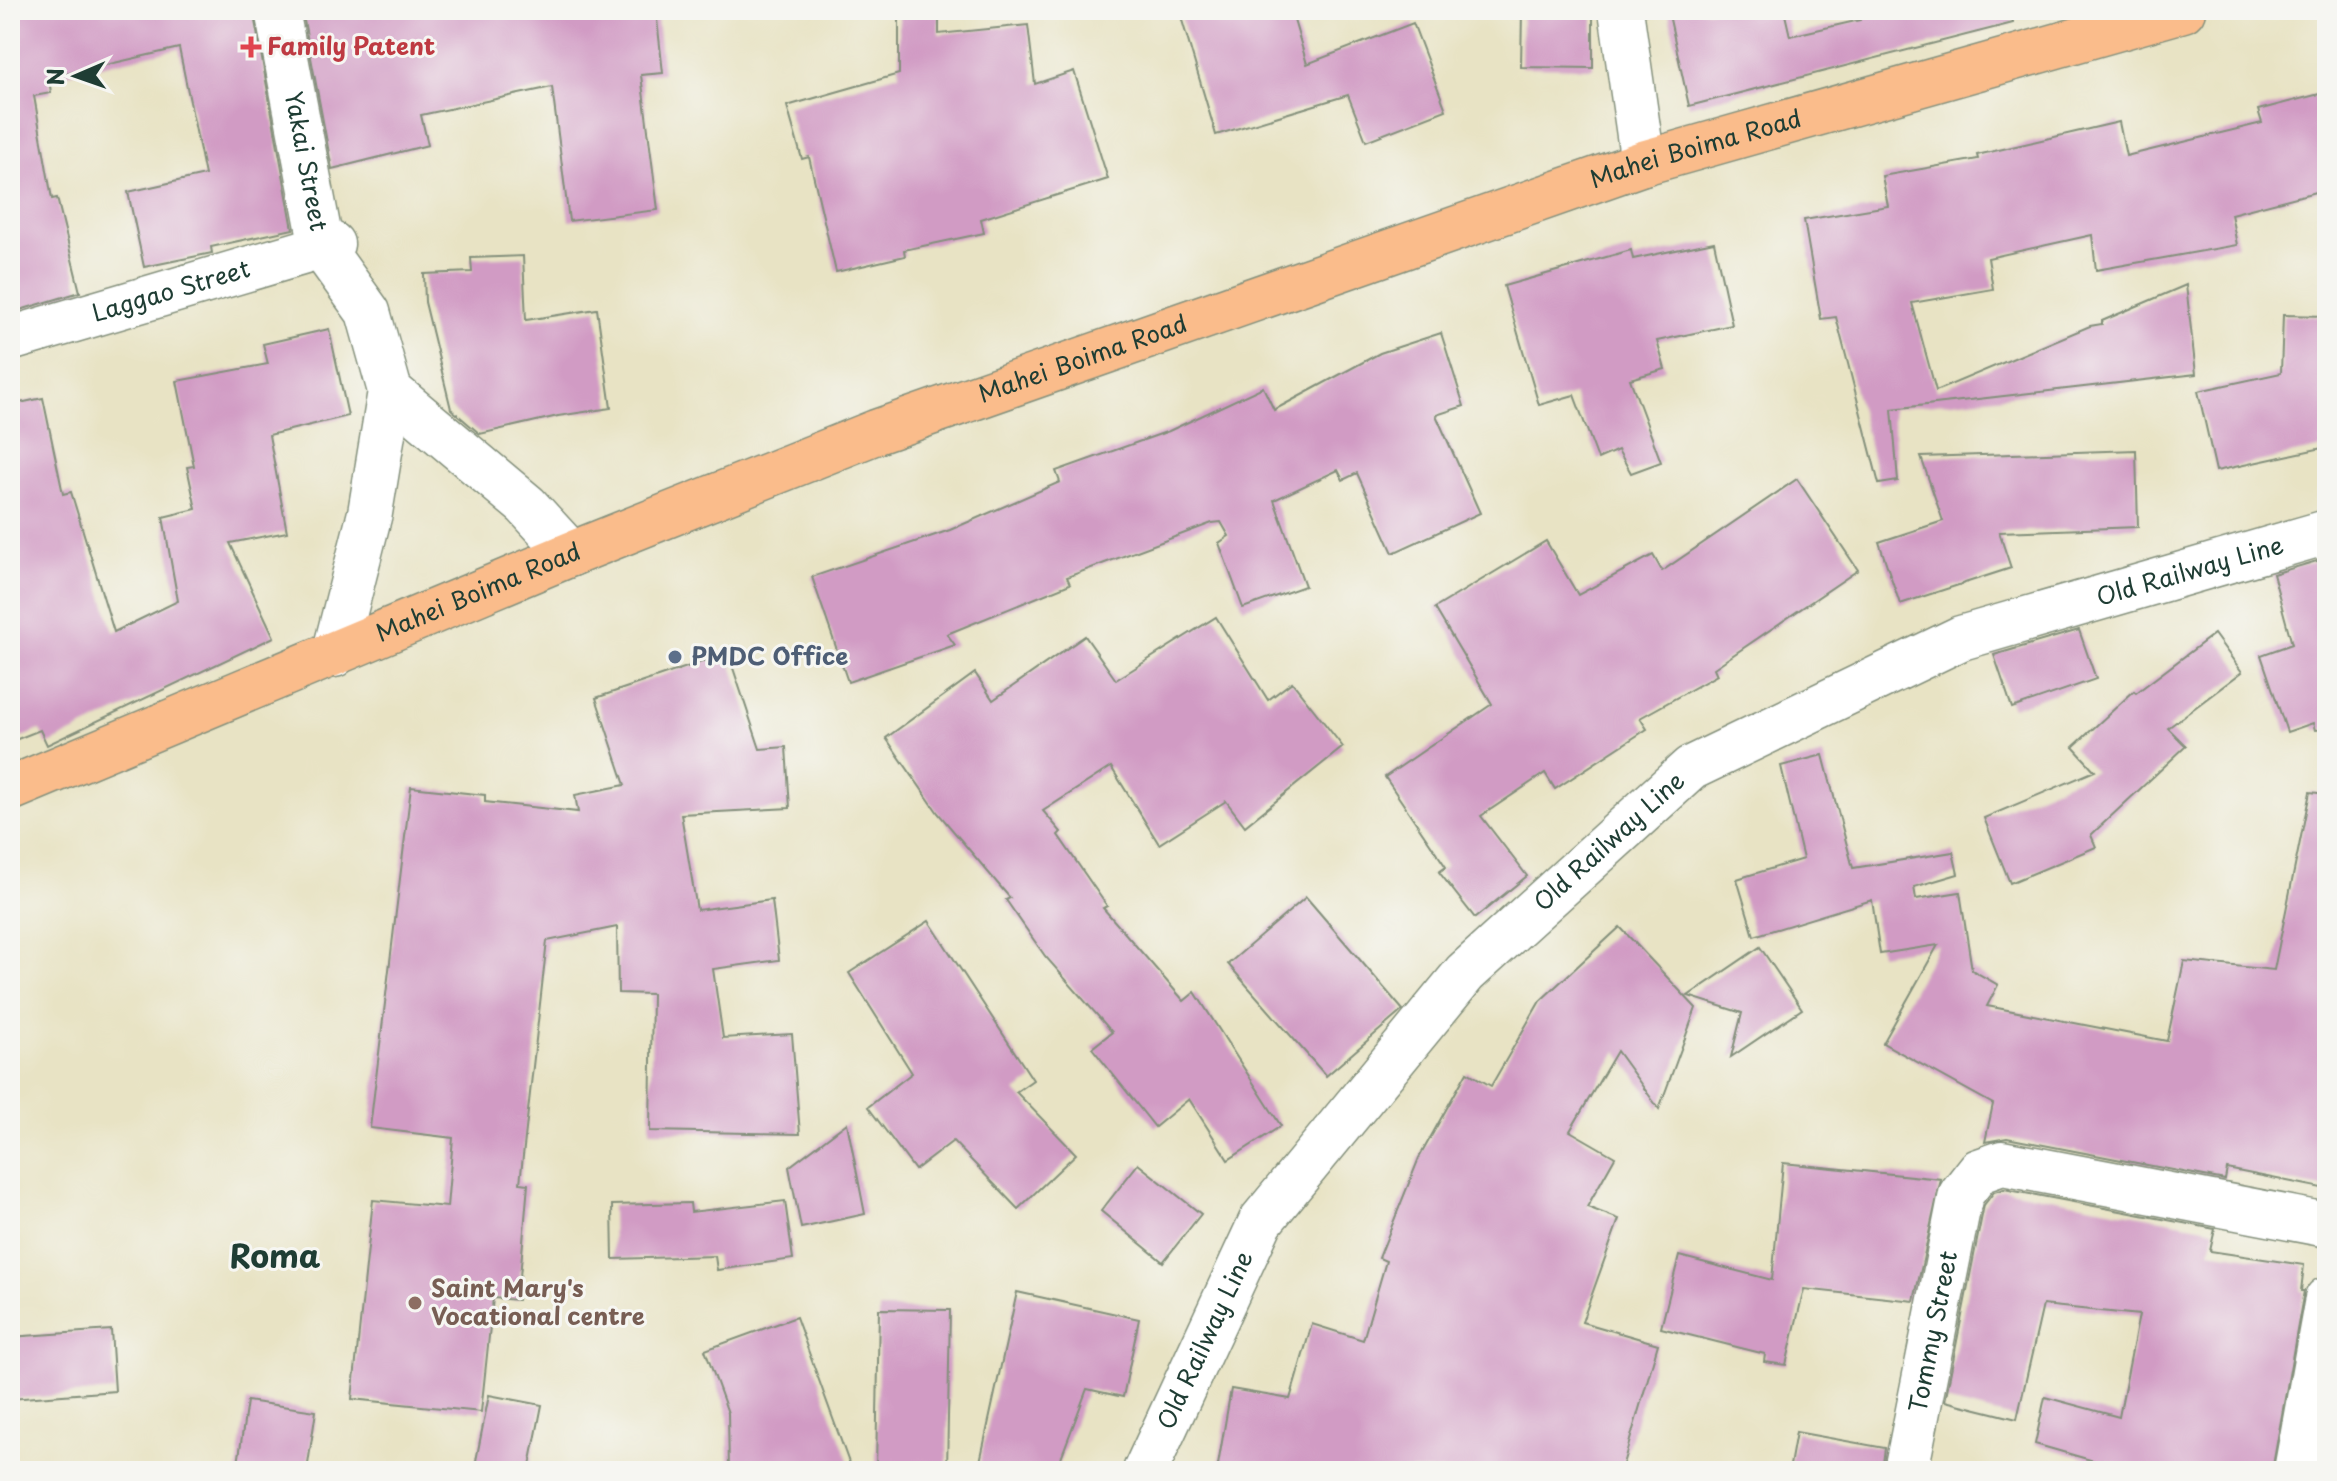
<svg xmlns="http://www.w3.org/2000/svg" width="2337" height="1481" font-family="'Playpen Sans',sans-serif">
<rect width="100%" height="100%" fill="#f6f6f2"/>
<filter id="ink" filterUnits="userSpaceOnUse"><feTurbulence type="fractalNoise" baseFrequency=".0125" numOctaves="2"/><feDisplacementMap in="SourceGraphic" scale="16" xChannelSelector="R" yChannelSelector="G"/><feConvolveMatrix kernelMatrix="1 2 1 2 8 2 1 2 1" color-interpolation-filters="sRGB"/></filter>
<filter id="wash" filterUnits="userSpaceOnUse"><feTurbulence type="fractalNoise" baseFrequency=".006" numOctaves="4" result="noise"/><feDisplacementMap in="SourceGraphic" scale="32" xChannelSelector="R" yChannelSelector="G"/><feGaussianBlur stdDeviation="1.8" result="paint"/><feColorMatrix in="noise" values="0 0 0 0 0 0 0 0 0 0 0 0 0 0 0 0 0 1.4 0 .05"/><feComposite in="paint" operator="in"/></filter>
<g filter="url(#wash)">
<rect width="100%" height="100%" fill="#e8e3c4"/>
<g id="blocks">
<g fill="#d19bc4">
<path d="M10,10H253L293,229L211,247L212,253L144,267L128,192L205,175L179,48L49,78L51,93L34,96L52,199L57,198L80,292L10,313Z"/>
<path d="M302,10H656L663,73L641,75L658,210L569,221L552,87L421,115L428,145L332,169Z"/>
<path d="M899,10H939V34L1028,25L1035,84L1074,71L1108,179L981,219L984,233L904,250L905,256L836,272L809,157L802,159L787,106L899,74Z"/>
<path d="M1179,10H1291L1307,64L1413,23L1446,110L1366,141L1348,95L1216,135Z"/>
<path d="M1522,10H1593V68L1521,67Z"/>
<path d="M1668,10H1784L1790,36L1860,20V10H2012L2013,23L1689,106Z"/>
<path d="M2327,92V189L2231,214L2237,245L2096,270L2092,235L1988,258L1993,289L1912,303L1936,391L2090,326L2102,324V321L2186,285L2196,374L1892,409L1898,481L1879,484L1836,317L1821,319L1804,220L1888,206L1882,176L1978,159L1977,155L2119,122L2126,156L2262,123L2258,110Z"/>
<path d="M1714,242L1732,325L1657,341L1665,369L1630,379L1661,462L1631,473L1618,450L1598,459L1574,395L1539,405L1504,286L1631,250L1633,259Z"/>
<path d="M523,256L526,320L597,309L611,408L558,416L480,434L451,409L425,302L424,274L472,272L471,258Z"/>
<path d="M2283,315L2327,316V447L2216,471L2198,391L2281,373Z"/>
<path d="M329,329L348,416L269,435L287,532L230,543L274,637L47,745L40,730L10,742V405L43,398L63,494L71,492L114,632L178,601L163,517L196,509L187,467L194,466L177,381L268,364L263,344Z"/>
<path d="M1441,333L1464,406L1436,415L1480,513L1393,553L1357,473L1343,480L1338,470L1274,500L1305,586L1243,608L1219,543L1229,536L1221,522L1212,523L1067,577L1070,584L947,634L955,645L848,682L812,577L950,530L1060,482L1056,471L1169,431L1263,387L1274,410L1380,353Z"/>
<path d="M2136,450L2138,527L1999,532L2011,568L1900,604L1879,542L1943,521L1921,457Z"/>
<path d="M1797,479L1858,570L1714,668L1717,675L1640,718L1647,729L1555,789L1545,773L1481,816L1527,876L1475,918L1439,872L1446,867L1385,777L1492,704L1435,608L1546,541L1578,595L1653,555L1662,571Z"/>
<path d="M2327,558V729L2315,730L2313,723L2287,732L2261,655L2292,644L2273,574Z"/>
<path d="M1216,617L1268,700L1292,682L1343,747L1245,826L1226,801L1159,844L1111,767L1043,811L1061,832L1058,835L1107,906L1103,908L1184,1001L1195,992L1281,1126L1228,1160L1189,1099L1155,1127L1092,1048L1112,1032L1045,956L1006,900L1010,898L938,813L886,738L975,673L993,700L1085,636L1116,680Z"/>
<path d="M2079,630L2096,679L2012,708L1994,655Z"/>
<path d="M2214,634L2242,672L2168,728L2186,746L2091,835L2096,847L2010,883L1984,818L2095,771L2073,747L2134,691L2136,693Z"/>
<path d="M728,653L760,749L786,747L790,808L681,814L697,910L772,900L779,960L713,969L723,1038L792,1034L800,1134L650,1131L652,994L618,993L617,927L547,941L520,1183L528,1184L518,1300L493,1298L481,1412L352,1399L373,1200L447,1207L453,1138L370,1128L411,787L485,795V802L578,812L575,795L625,785L596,698Z"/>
<path d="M1823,755L1853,868L1953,852L1958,874L1914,887L1916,899L1960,892L1972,970L1998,985L1987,1006L2167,1041L2184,961L2274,970L2310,792L2327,794V1189L2227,1169L2225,1180L2007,1138L1985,1142L1993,1104L1883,1043L1938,945L1880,954L1872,900L1754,936L1737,879L1803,859L1781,766Z"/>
<path d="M1306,897L1403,1010L1326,1076L1228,964Z"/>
<path d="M929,921L1033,1080L1016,1092L1076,1154L1018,1209L953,1141L915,1170L868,1107L912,1073L849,973Z"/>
<path d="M1620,927L1696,1008L1659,1109L1617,1051L1570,1131L1615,1157L1587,1207L1619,1219L1582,1322L1658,1344L1621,1471H1217L1231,1389L1290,1399L1312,1324L1363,1340L1386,1261L1379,1258L1419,1158L1467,1072L1491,1086L1540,1001Z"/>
<path d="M1760,947L1802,1009L1731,1057L1742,1013L1688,996Z"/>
<path d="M847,1123L865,1214L801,1228L789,1167Z"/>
<path d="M1783,1163L1941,1179L1914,1301L1804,1289L1786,1365L1764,1362L1765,1354L1661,1328L1679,1256L1772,1280Z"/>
<path d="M1138,1164L1201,1214L1163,1262L1101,1211Z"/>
<path d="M2004,1189L2215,1229L2210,1251L2304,1265L2301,1291H2304L2272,1471H2155L2102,1460L2101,1463L2035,1444L2045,1397L2119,1417L2139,1315L2043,1305L2017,1419L1945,1401L1984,1205L1994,1192Z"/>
<path d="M785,1201L793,1259L717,1270L715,1256L613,1259L612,1205L690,1203L691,1212Z"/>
<path d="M1017,1292L1139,1319L1123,1397L1087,1389L1056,1471H978Z"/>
<path d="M879,1309L950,1310L947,1471H876Z"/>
<path d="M796,1317L852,1471H729L728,1413L705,1350Z"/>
<path d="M111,1330L115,1391L10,1399V1337Z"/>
<path d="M489,1395L542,1405L529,1471H474Z"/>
<path d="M247,1401L316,1411L307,1471H237Z"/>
<path d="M1796,1432L1885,1448L1882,1471H1789Z"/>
</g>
</g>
</g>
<g filter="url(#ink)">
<use href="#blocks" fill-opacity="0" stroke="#84907c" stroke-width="2"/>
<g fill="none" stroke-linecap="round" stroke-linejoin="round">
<g stroke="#84907c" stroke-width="47">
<g id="minor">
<path id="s1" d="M277,10L322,248L368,312L390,391L370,513L334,655"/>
<path d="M1621,10L1643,163"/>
<path id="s2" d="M10,339L332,244"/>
<path d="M390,391L526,505L571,554"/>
<path id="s3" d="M1145,1471L1261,1221L1465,973L1691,768L1961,638L2327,532"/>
<path id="s4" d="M1906,1471L1961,1194L1979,1171L2002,1163L2327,1225"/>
<path d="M2296,1471L2327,1299"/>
</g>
</g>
<g stroke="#84907c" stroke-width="47">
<g id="major">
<path id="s5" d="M10,789L571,554L876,432L1643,163L2183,10"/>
</g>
</g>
<use href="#minor" stroke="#fff" stroke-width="44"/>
<use href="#major" stroke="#fabc8b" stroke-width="44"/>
</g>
</g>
<path fill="#e0444e" stroke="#f6f6f2" stroke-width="3" d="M247 35h8v8h8v8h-8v8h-8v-8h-8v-8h8z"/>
<circle fill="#5c6f8a" stroke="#f6f6f2" stroke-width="3" cx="675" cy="657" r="8"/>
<circle fill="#8d6e63" stroke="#f6f6f2" stroke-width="3" cx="415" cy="1303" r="8"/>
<g text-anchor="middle" stroke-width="6" stroke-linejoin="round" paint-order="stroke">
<g font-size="24" font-weight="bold" fill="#be3a42" stroke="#f6f6f2" text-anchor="start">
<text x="267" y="55">Family Patent</text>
</g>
<g font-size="24" fill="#1f3d34" stroke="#f6f6f2">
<text dy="8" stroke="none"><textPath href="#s5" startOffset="1804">Mahei Boima Road</textPath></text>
<text dy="8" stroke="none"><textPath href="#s1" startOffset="154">Yakai Street</textPath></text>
<text dy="8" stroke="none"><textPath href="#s2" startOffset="168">Laggao Street</textPath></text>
<text dy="8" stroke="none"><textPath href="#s5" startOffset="1156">Mahei Boima Road</textPath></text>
<text dy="8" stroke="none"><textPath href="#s3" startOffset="1440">Old Railway Line</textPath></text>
<text dy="8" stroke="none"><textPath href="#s5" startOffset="508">Mahei Boima Road</textPath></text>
<text dy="8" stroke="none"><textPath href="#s3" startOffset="792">Old Railway Line</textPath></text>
<text dy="8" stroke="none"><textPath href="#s4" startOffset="142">Tommy Street</textPath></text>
<text dy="8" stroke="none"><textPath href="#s3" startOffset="144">Old Railway Line</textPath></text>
</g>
<g font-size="24" font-weight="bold" fill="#4e5e75" stroke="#f6f6f2" text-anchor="start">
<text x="691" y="665">PMDC Office</text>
</g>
<g font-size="24" font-weight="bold" fill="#785e54" stroke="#f6f6f2" text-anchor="start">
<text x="431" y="1297">Saint Mary's<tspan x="431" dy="28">Vocational centre</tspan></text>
</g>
<g font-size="32" font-weight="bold" fill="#1f3d34" stroke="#f6f6f2">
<text x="275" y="1268">Roma</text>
</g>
</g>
<rect width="2337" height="1481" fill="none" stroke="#f6f6f2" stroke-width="40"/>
<g transform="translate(76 76) rotate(268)" stroke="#f6f6f2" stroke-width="6" paint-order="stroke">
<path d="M0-6L14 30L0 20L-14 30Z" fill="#1f3d34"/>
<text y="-12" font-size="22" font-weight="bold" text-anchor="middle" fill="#1f3d34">N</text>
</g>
</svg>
